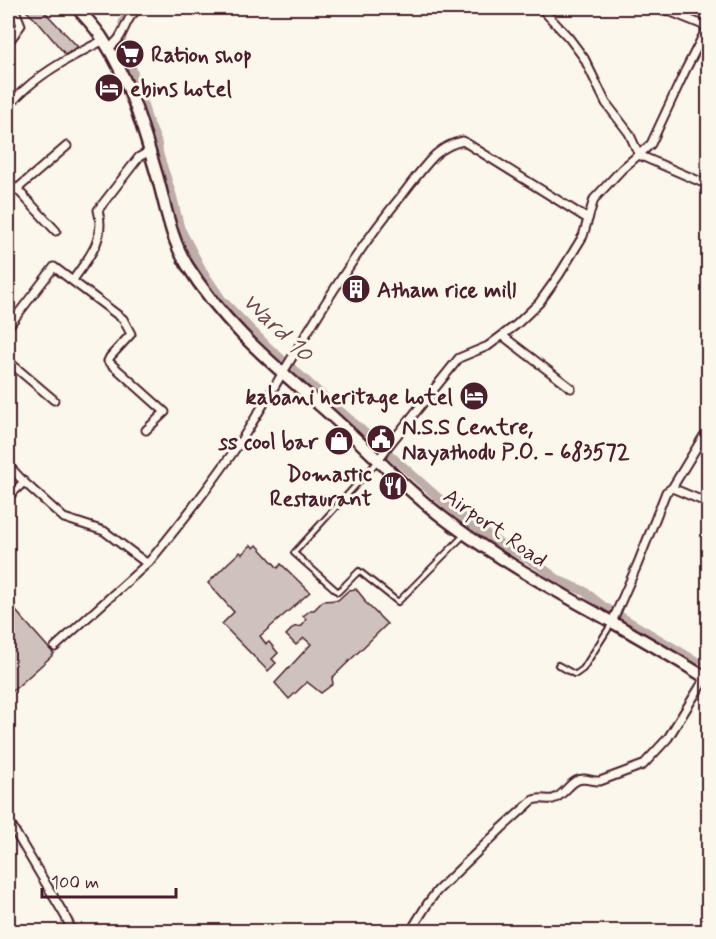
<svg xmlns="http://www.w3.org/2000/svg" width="716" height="939" font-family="Mynerve,sans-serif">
<rect width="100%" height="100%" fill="#fbf7ec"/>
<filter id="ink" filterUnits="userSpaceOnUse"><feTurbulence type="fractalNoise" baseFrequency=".0167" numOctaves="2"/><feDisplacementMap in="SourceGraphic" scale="12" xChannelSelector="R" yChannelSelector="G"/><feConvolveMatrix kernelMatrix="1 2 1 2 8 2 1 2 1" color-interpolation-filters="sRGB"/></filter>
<g filter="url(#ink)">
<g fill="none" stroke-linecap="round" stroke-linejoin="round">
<path stroke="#bfadaa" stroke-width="9" d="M129,8L123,23L121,48L131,65L134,76L140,92L147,118L157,142L159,155L172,195L180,228L203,272L222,300L267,346L450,508L494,540L538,565L560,581L584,591L603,606L708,668"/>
</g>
<g fill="#cfc2bc" stroke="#4a1f2b" stroke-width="1.5">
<path d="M23,8H41L78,47L65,54L38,22Z"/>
<path d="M251,545L254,548L257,545L278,568L281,564L310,592L260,636L266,644L269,642L278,653L272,659L276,663L268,671L222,624L234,612L208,583L229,562L240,552L242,554Z"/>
<path d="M356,589L365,600L364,601L387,624L332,678L333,684L321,693L307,682L289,699L275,683L311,644L304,638L296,645L286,635L294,627L302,626L306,619L303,616L311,610H314L323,601L338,600L349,590Z"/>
<path d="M8,602L54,654L8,695Z"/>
</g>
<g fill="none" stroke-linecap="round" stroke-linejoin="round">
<g stroke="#4a1f2b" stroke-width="8">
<g id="lane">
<path d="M378,461L294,553L338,592L359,571L398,602L465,534"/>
<path d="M558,665L574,674H576L583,669L612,623"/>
</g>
</g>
<g stroke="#4a1f2b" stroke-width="11">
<g id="street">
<path d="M541,8L569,38L584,58L606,103L629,133L639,155L708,185"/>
<path d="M661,8L708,27"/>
<path d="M8,43L21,25L14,8"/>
<path d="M108,48C121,41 122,31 129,19C131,15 136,11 139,8"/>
<path d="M8,107C13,102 18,95 24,90C47,69 76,54 104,40"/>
<path d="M8,183L17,189"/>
<path d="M56,231L17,189L67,146"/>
<path d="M73,280C89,257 106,239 98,210L139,157L150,151"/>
<path d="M8,327L54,267L123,319L131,334L110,357L108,361L165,412L146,430"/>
<path d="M503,336L571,388"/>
<path d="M8,361L54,400"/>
<path d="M378,460L390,444L459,358L488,346L516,325L539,303L559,275L583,236L594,199L622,169L651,144L686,69L708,26"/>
<path d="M8,465L24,482"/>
<path d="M672,488L703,437L708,432"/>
<path d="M8,497L24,482L64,518L104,531L145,562H149C181,523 212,484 240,442C294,358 339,271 403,194C413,181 423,167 435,155C443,148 453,143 463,141L588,219"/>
<path d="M612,622L638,563L666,492L672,488L708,503"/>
<path d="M55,647L149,562"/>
<path d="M8,820L65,916L73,932"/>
<path d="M410,932L428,903L437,891L502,828L533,800C540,797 546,800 553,799C562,797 568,785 576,781C584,776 592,782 600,781L643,765L668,738L706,677"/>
</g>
</g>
<g stroke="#4a1f2b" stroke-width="15">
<path id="secondary" d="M77,8C86,18 97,29 104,41C131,83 144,132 158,179C166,208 171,239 187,265C224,325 274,365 325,410C368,448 407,492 454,526C500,560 551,588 601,616C637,636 673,657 708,679"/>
</g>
<use href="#lane" stroke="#fbf7ec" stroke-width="4"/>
<use href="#street" stroke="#fbf7ec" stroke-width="7"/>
<use href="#secondary" stroke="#fbf7ec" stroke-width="10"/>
</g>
</g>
<defs>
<g id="supermarket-disc" transform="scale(1.5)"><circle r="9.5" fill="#4a1f2b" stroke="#fbf7ec"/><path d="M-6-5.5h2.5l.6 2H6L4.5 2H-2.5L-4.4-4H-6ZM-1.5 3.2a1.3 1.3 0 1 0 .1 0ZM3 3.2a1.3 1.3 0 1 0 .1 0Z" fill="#fff"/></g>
<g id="hotel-disc" transform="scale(1.5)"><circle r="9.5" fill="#4a1f2b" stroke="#fbf7ec"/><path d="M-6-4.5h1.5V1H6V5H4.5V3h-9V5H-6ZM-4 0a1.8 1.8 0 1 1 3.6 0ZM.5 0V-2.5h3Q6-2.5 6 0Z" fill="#fff"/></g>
<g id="building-disc" transform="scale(1.5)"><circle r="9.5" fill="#4a1f2b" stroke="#fbf7ec"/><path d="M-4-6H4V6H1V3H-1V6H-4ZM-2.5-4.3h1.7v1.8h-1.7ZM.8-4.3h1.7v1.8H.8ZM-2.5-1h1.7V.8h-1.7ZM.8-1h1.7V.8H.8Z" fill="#fff"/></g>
<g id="civic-disc" transform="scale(1.5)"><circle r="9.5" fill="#4a1f2b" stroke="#fbf7ec"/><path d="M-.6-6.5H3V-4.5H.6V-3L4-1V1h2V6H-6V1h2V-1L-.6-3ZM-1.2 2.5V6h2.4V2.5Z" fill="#fff"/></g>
<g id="shop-disc" transform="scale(1.5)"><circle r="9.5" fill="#4a1f2b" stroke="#fbf7ec"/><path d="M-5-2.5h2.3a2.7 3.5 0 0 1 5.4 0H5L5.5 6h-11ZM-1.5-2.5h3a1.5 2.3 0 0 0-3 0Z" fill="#fff"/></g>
<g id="restaurant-disc" transform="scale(1.5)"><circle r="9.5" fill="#4a1f2b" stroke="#fbf7ec"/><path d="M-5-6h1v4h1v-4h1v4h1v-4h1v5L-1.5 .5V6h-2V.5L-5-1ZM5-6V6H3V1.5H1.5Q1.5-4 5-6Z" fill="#fff"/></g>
</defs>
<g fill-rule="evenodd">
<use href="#supermarket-disc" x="130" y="54"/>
<use href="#hotel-disc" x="109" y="88"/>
<use href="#building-disc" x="356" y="289"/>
<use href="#hotel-disc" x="474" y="396"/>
<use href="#civic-disc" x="381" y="439"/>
<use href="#shop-disc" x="339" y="441"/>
<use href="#restaurant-disc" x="393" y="486"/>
</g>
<g text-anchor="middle" stroke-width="6" stroke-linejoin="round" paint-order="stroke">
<g font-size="22" font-weight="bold" fill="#4a1f2b" stroke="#fbf7ec" text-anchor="start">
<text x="151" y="62">Ration shop</text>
<text x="130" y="96">ebins hotel</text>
<text x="377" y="297">Atham rice mill</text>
<text x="453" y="404" text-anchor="end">kabani heritage hotel</text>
<text x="402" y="434">N.S.S Centre,<tspan x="402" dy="25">Nayathodu P.O. - 683572</tspan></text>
<text x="318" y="449" text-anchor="end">ss cool bar</text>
<text x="372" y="481" text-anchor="end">Domastic<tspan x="372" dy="25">Restaurant</tspan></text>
</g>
<g font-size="22" fill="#4a1f2b" stroke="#fbf7ec">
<text transform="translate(496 527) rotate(35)" y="8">Airport Road</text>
</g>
<g font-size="24" font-style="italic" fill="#6d4a51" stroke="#fbf7ec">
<text transform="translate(278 327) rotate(44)" y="8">Ward 10</text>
</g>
</g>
<rect width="716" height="939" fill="none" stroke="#fbf7ec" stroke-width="30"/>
<rect x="15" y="15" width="686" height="909" fill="none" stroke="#4a1f2b" stroke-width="2" filter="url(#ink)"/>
<path d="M42 888v9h134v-9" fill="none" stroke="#4a1f2b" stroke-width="3"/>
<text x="51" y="888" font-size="18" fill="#4a1f2b" stroke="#fbf7ec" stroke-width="4.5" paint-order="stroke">100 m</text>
</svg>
